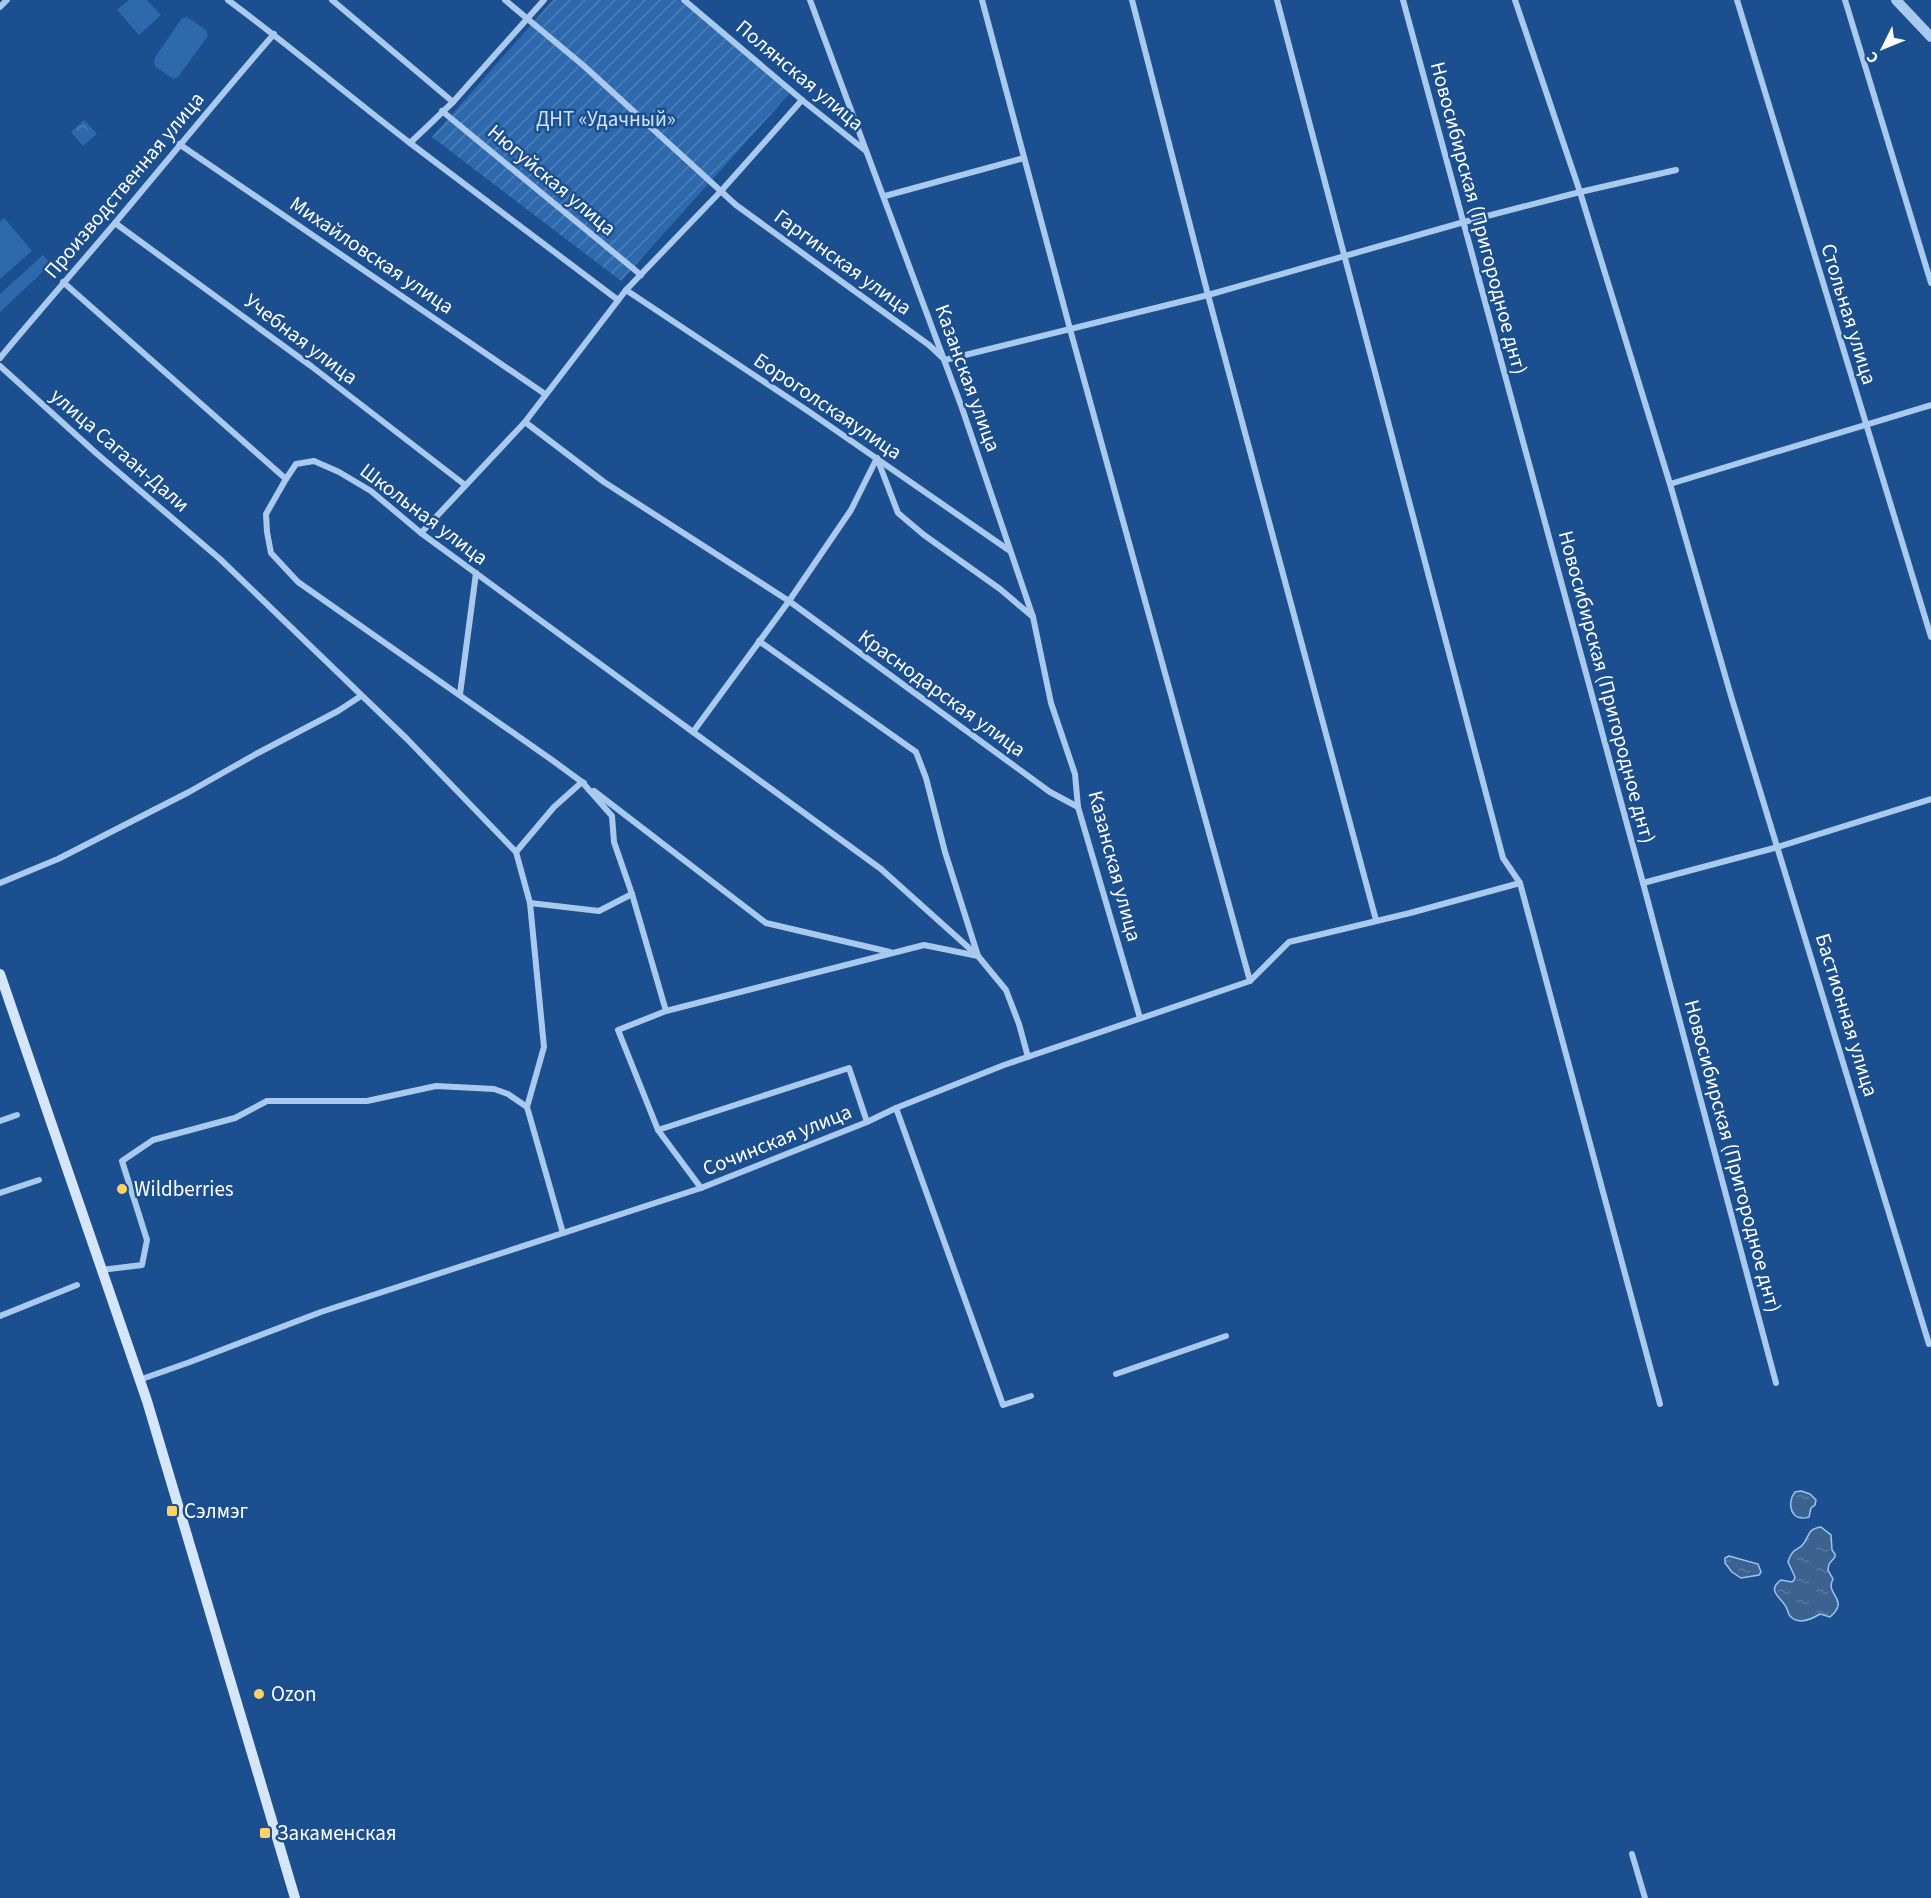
<svg xmlns="http://www.w3.org/2000/svg" width="1931" height="1898" font-family="'Source Sans 3',sans-serif">
<defs>
<pattern id="park-crowns" width="20" height="18" patternUnits="userSpaceOnUse" patternTransform="scale(1.5)"><rect width="20" height="18" fill="#2e69ad"/><path d="M2 6a3 3 0 1 1 6 0M12 15a3 3 0 1 1 6 0" fill="none" stroke="#4d80b9"/></pattern>
<pattern id="garden-furrows" width="10" height="10" patternUnits="userSpaceOnUse" patternTransform="scale(1.5)"><rect width="10" height="10" fill="#2e69ad"/><path d="M-1 1l2-2M0 10L10 0M9 11l2-2" fill="none" stroke="#4d80b9"/></pattern>
<pattern id="water-ripples" width="26" height="14" patternUnits="userSpaceOnUse" patternTransform="scale(1.5)"><rect width="26" height="14" fill="#3c6290"/><path d="M2 4q2-2 4 0t4 0M15 11q2-2 4 0t4 0" fill="none" stroke="#597aa1"/></pattern>
</defs>
<rect width="100%" height="100%" fill="#1b4f8f"/>
<g fill="#2e69ad">
<path d="M129,0H147L161,15L139,35L117,10Z"/>
<path d="M187,17L206,30L208,36L178,77L173,79L155,66L154,59L182,18Z"/>
<path d="M4,218L32,251L0,279V222Z"/>
<path d="M43,255L51,264L0,312V294Z"/>
</g>
<path fill="url(#park-crowns)" d="M84,120L97,134L83,146L71,132Z"/>
<path fill="url(#garden-furrows)" d="M553,0H679L790,93L621,281L432,137Z"/>
<g fill="url(#water-ripples)" stroke="#9cc4f0" stroke-width="1.5">
<path d="M1801,1491L1810,1494L1816,1500L1815,1505L1811,1508L1809,1517C1791,1523 1786,1503 1795,1492Z"/>
<path d="M1821,1527L1831,1535L1832,1550L1835,1554V1557L1829,1564L1828,1570L1833,1579C1824,1595 1851,1599 1830,1617L1820,1614C1812,1619 1799,1626 1790,1616C1787,1612 1789,1612 1786,1607C1781,1597 1766,1591 1781,1580L1792,1582L1794,1580L1795,1577L1788,1562C1793,1546 1798,1552 1804,1543C1810,1534 1808,1529 1821,1527Z"/>
<path d="M1729,1556L1758,1564L1761,1572L1759,1575L1741,1578L1732,1572L1725,1563V1558Z"/>
</g>
<g fill="none" stroke-linecap="round" stroke-linejoin="round">
<g stroke="#a9c9ee" stroke-width="6">
<path d="M228,0C290,46 349,96 410,143L453,102L544,0"/>
<path d="M332,0L453,102"/>
<path d="M505,0L584,66L736,205L929,345L945,360L1208,295L1464,222L1580,192L1676,170"/>
<path d="M684,0L802,100L866,151"/>
<path d="M810,0L962,408L1033,617L1051,703L1075,774L1078,807L1140,1018"/>
<path d="M982,0L1070,329L1250,981"/>
<path d="M1132,0L1208,295L1376,920"/>
<path d="M1277,0L1503,858L1520,883L1660,1404"/>
<path d="M1403,0L1643,883L1776,1383"/>
<path d="M1515,0L1580,192L1670,484L1731,696L1929,1344"/>
<path d="M1737,0L1931,637"/>
<path d="M1845,0L1931,283"/>
<path d="M0,7L7,0"/>
<path d="M442,111L641,275"/>
<path d="M410,143L618,300"/>
<path d="M179,144L545,394"/>
<path d="M885,196L1024,158"/>
<path d="M115,223L311,366L465,485"/>
<path d="M63,282L286,479L296,464L314,461L339,472L371,491L421,533L693,732"/>
<path d="M626,290L808,411L1010,551"/>
<path d="M0,358C38,312 77,268 115,223C168,160 220,96 274,34"/>
<path d="M0,366L96,453L220,559L407,739L516,852L530,903L544,1047L527,1107"/>
<path d="M525,422L604,482L789,601L1050,792L1078,807"/>
<path d="M877,458L851,510L789,601L693,732L881,869L978,956"/>
<path d="M877,458L898,513L924,535L1000,589L1033,617"/>
<path d="M286,479L266,514L267,532L271,553L298,582L552,760L582,782L612,816L614,842L632,894L666,1011"/>
<path d="M1670,484L1931,405"/>
<path d="M421,533L525,422L626,290L722,190L802,100"/>
<path d="M759,641L916,752L926,778L945,852L978,956L1006,990L1019,1024L1028,1057"/>
<path d="M460,694L476,573"/>
<path d="M594,791L766,923L890,952"/>
<path d="M516,852L554,807L582,782L584,783"/>
<path d="M0,883L58,859L189,792L256,754L338,711L361,696"/>
<path d="M1643,883L1778,847L1931,799"/>
<path d="M530,903L599,911L632,894"/>
<path d="M896,1108L1003,1405L1031,1396"/>
<path d="M0,1121L17,1115"/>
<path d="M867,1122L896,1108L1004,1065L1250,981L1289,942L1410,913L1520,883"/>
<path d="M701,1188L658,1130L618,1030L666,1011L924,945L978,956"/>
<path d="M0,1193L39,1180"/>
<path d="M101,1270L142,1265L147,1240L122,1161L153,1140L235,1118L267,1101H367L436,1086L494,1089L508,1094L527,1107L563,1233"/>
<path d="M0,1316L77,1285"/>
<path d="M1116,1374L1226,1336"/>
<path d="M139,1380L190,1362L321,1312L701,1188L867,1122L849,1068L658,1130"/>
<path d="M1632,1854L1645,1898"/>
</g>
<path stroke="#a9c9ee" stroke-width="10" d="M1896,0L1931,37"/>
<path stroke="#d6e6fa" stroke-width="10" d="M0,974L147,1401L295,1898"/>
</g>
<g fill="#ffd166" stroke="#1b4f8f" stroke-width="2">
<circle cx="122" cy="1189" r="6"/>
<rect x="166" y="1505" width="12" height="12" rx="3"/>
<circle cx="259" cy="1694" r="6"/>
<rect x="259" y="1827" width="12" height="12" rx="3"/>
</g>
<g text-anchor="middle" stroke-width="5" stroke-linejoin="round" paint-order="stroke">
<g font-size="21" fill="#fff" stroke="#1b4f8f">
<text transform="translate(800 75) rotate(40)" y="7">Полянская улица</text>
<text transform="translate(552 180) rotate(40)" y="7">Нюгуйская улица</text>
<text transform="translate(124 185) rotate(-50)" y="7">Производственная улица</text>
<text transform="translate(1479 218) rotate(75)" y="7">Новосибирская (Пригородное днт)</text>
<text transform="translate(372 255) rotate(34)" y="7">Михайловская улица</text>
<text transform="translate(843 262) rotate(36)" y="7">Гаргинская улица</text>
<text transform="translate(1849 314) rotate(73)" y="7">Стольная улица</text>
<text transform="translate(301 339) rotate(37)" y="7">Учебная улица</text>
<text transform="translate(968 378) rotate(70)" y="7">Казанская улица</text>
<text transform="translate(828 406) rotate(34)" y="7">Бороголскаяулица</text>
<text transform="translate(120 450) rotate(41)" y="7">улица Сагаан-Дали</text>
<text transform="translate(424 514) rotate(37)" y="7">Школьная улица</text>
<text transform="translate(1607 687) rotate(75)" y="7">Новосибирская (Пригородное днт)</text>
<text transform="translate(942 693) rotate(36)" y="7">Краснодарская улица</text>
<text transform="translate(1115 866) rotate(75)" y="7">Казанская улица</text>
<text transform="translate(1847 1015) rotate(73)" y="7">Бастионная улица</text>
<text transform="translate(777 1140) rotate(-22)" y="7">Сочинская улица</text>
<text transform="translate(1733 1156) rotate(75)" y="7">Новосибирская (Пригородное днт)</text>
</g>
<g font-size="21" fill="#cfe3fa" stroke="#1b4f8f">
<text x="606" y="126">ДНТ «Удачный»</text>
</g>
<g font-size="21" fill="#fff" stroke="#1b4f8f" text-anchor="start">
<text x="134" y="1196">Wildberries</text>
<text x="184" y="1518">Сэлмэг</text>
<text x="271" y="1701">Ozon</text>
<text x="277" y="1840">Закаменская</text>
</g>
</g>
<g transform="translate(1883 48) rotate(227)" stroke="#1b4f8f" stroke-width="4.5" paint-order="stroke">
<path d="M0-4.5L10 22L0 15L-10 22Z" fill="#ffffff"/>
<text y="-9" font-size="16" font-weight="bold" text-anchor="middle" fill="#ffffff">С</text>
</g>
</svg>
